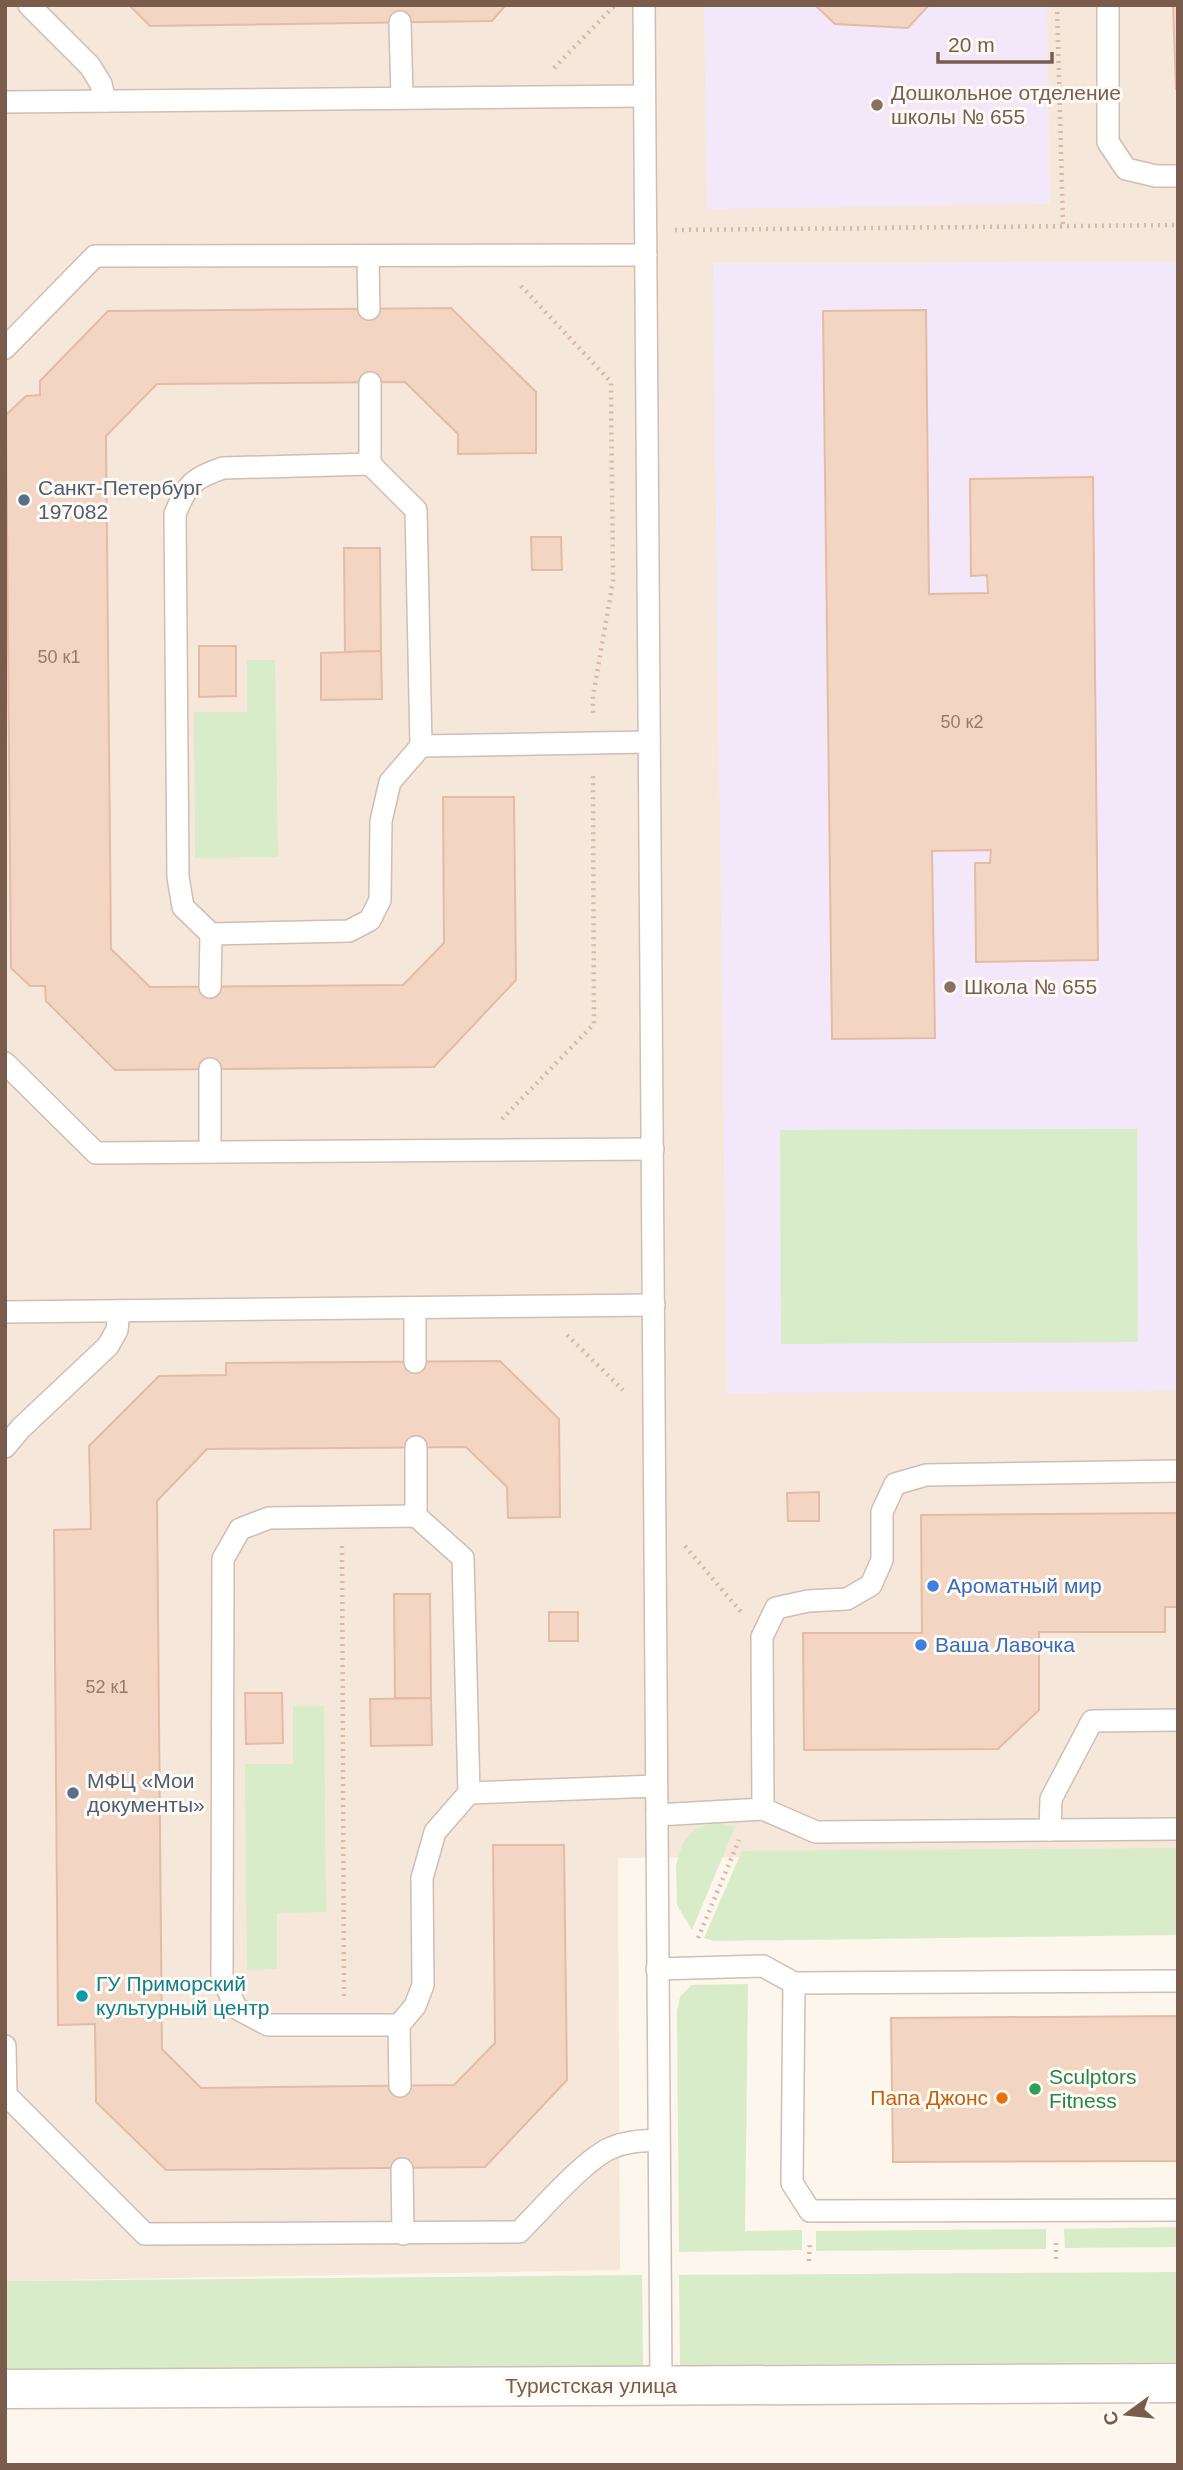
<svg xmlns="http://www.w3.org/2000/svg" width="1183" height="2470" font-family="Helvetica,sans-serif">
<rect width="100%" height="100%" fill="#fdf6ec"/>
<path fill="#f5e8da" d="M5,5H1178V1854L618,1858L620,2270L5,2281Z"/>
<g fill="#f3e8fa">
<path d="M704,5H1047L1050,204L707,209Z"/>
<path d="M1178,262V1391L727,1393L713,263Z"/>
</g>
<g fill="#d8ecc9">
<path d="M247,660H275L278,857L195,858L194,712H247Z"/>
<path d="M1137,1129L1138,1342L781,1344L780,1130Z"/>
<path d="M293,1706H324L326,1912L277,1913V1969L247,1970L245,1764H293Z"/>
<path d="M715,1822L735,1827L692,1930L677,1905L676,1865L683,1843L694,1830Z"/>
<path d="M1178,1848V1935L714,1941L704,1938L742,1851Z"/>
<path d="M748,1984L745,2231L802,2230V2250L679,2252L677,2011L680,1997L691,1985Z"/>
<path d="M1178,2227V2247L1065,2248L1064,2229Z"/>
<path d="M1046,2229V2249L816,2251V2231Z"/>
<path d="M1178,2272V2362L680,2365L679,2275Z"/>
<path d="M642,2275L643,2366L5,2372V2281Z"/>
</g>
<g fill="#f3d5c3" stroke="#e6bba3" stroke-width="2">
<path d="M129,5H506L492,21L150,26Z"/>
<path d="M815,5H929L908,28L835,24Z"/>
<path d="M1173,5H1178V89H1176Z"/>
<path d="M451,308L536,392V453L458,454V434L405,382L157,384L106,436L111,949L150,987L403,985L444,943L443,797H514L516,980L434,1067L115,1070L46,1001L45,986H30L11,968L6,415L26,396L40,395V381L108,311Z"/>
<path d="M926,310L929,594L988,593L987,575L971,576L970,479L1093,477L1098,960L976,962L975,863H990L991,850L932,851L935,1038L832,1039L823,311Z"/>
<path d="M531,537H561L562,570H532Z"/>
<path d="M344,548H380L381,651L345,652Z"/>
<path d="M199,646H236V696L199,697Z"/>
<path d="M381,651L382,699L321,700V653Z"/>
<path d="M500,1361L559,1419L560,1517L508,1518L507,1487L466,1447L207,1449L157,1501L162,2049L201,2088L454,2085L495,2043L493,1845H564L567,2080L485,2167L166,2170L96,2102L95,2024L58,2025L54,1530L91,1529L89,1446L159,1376L226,1375V1363Z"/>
<path d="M819,1492V1521H788L787,1493Z"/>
<path d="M1178,1513V1607H1165V1632H1039V1710L998,1749L804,1750L803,1633H922L921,1515Z"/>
<path d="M394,1594H430L431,1698H395Z"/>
<rect x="549" y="1612" width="29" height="29"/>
<path d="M245,1693H282L283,1743L246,1744Z"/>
<path d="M431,1698L432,1745L371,1746L370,1699Z"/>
<path d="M1178,2016V2161L893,2162L891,2018Z"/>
</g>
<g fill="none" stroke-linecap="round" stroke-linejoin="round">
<g stroke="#d1beb0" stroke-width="24">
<g id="service">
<path d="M29,5L90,66L101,84L105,101"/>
<path d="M644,5L661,2385"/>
<path d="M1108,5V142L1126,169L1156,176H1178"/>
<path d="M400,22L402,98"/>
<path d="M5,102L644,96"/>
<path d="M368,257L369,309"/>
<path d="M5,348L95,256L646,255"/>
<path d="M370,383V464"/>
<path d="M370,464L416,510L421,746L390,782L381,821L380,900L370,920L349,931L211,934L183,907L178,877L175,514C187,484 193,478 223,468Z"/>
<path d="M421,746L649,742"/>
<path d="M210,987L211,934"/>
<path d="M5,1063L96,1153L653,1149"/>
<path d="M210,1152V1069"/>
<path d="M415,1308V1362"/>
<path d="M5,1312L654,1305"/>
<path d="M5,1447L21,1428L108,1346L117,1330L119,1311"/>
<path d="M416,1447V1516"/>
<path d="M469,1793L656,1786"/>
<path d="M763,1809L762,1637L776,1608L808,1601L847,1599L871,1585L882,1560V1512L895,1484L926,1475L1178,1471"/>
<path d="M657,1815L763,1809L816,1832L1050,1830L1051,1799L1092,1721L1178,1720"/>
<path d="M1050,1830L1178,1829"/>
<path d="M657,1969L763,1966L794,1983L1178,1981"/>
<path d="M794,1983L792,2183L810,2211L1178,2210"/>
<path d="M399,2025H268L236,2008L222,1977L223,1559L240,1529L269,1518L416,1516L463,1558L469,1793L435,1832L422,1878L423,1985L415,2006L399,2025L400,2086"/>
<path d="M5,2046L6,2095L145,2234L519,2232C541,2210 585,2159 611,2148C627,2141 642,2141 659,2140"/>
<path d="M402,2169L403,2234"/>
</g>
</g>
<g stroke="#d1beb0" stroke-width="41">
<path id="tertiary" d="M5,2389L1178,2383"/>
</g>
<g stroke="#d9b8a5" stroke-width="4.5" stroke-dasharray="2 5" stroke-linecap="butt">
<path d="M1057,5L1063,226"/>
<path d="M554,68L614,6"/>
<path d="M675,230L1178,225"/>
<path d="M521,286L611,382L613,581L593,696V715"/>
<path d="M502,1119L594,1024L593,773"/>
<path d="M567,1335L623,1390"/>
<path d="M342,1546L344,1996"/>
<path d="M685,1546L741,1612"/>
<path d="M698,1938L739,1840"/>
<path d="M1056,2259V2239"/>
<path d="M809,2261L810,2241"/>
</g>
<use href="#service" stroke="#fff" stroke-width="21"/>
<use href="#tertiary" stroke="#fff" stroke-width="38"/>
</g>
<g fill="#8d6e63" stroke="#fffaf3" stroke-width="2.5">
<circle cx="877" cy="105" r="7"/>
<circle cx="950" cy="987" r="7"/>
</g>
<g fill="#5c6f8a" stroke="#fffaf3" stroke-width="2.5">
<circle cx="24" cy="500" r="7"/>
<circle cx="73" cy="1793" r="7"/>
</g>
<g fill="#3f7fe0" stroke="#fffaf3" stroke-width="2.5">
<circle cx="933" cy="1586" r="7"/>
<circle cx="921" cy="1645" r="7"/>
</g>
<circle fill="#0f9aa8" stroke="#fffaf3" stroke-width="2.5" cx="82" cy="1996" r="7"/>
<circle fill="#2e9e5b" stroke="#fffaf3" stroke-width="2.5" cx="1035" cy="2089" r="7"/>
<circle fill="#e8710a" stroke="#fffaf3" stroke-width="2.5" cx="1002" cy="2098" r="7"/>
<g text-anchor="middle" stroke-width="6" stroke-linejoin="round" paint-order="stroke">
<g font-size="18" fill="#987a6a">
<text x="59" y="663">50 к1</text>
<text x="962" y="728">50 к2</text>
<text x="107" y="1693">52 к1</text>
</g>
<g font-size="21" fill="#785e54" stroke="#fffaf3" text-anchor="start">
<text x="891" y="100">Дошкольное отделение<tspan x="891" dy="24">школы № 655</tspan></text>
<text x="964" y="994">Школа № 655</text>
</g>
<g font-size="21" fill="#4e5e75" stroke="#fffaf3" text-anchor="start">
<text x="38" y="495">Санкт-Петербург<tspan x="38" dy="24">197082</tspan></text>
<text x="87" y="1788">МФЦ «Мои<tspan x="87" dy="24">документы»</tspan></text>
</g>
<g font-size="21" fill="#366cbe" stroke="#fffaf3" text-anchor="start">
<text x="947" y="1593">Ароматный мир</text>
<text x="935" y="1652">Ваша Лавочка</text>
</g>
<g font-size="21" fill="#0d838f" stroke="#fffaf3" text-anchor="start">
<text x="96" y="1991">ГУ Приморский<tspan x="96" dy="24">культурный центр</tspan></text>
</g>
<g font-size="21" fill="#27864d" stroke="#fffaf3" text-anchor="start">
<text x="1049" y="2084">Sculptors<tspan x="1049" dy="24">Fitness</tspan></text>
</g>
<g font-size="21" fill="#c56008" stroke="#fffaf3" text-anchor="end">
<text x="988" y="2105">Папа Джонс</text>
</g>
<g font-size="21" fill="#7a5c4d" stroke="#fffaf3">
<text x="591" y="2393">Туристская улица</text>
</g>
</g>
<rect width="1183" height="2470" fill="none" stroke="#7a5c4d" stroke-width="14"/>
<g transform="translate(1127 2414) rotate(255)" stroke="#fffaf3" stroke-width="5" paint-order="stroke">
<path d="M0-5L12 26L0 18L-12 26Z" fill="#7a5c4d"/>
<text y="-10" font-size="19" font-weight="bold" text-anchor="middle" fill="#7a5c4d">С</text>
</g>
<path d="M938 52v10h114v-10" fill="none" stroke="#7a5c4d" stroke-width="3.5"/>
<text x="948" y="52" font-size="21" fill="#7a5c4d" stroke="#fffaf3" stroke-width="5" paint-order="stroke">20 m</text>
</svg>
